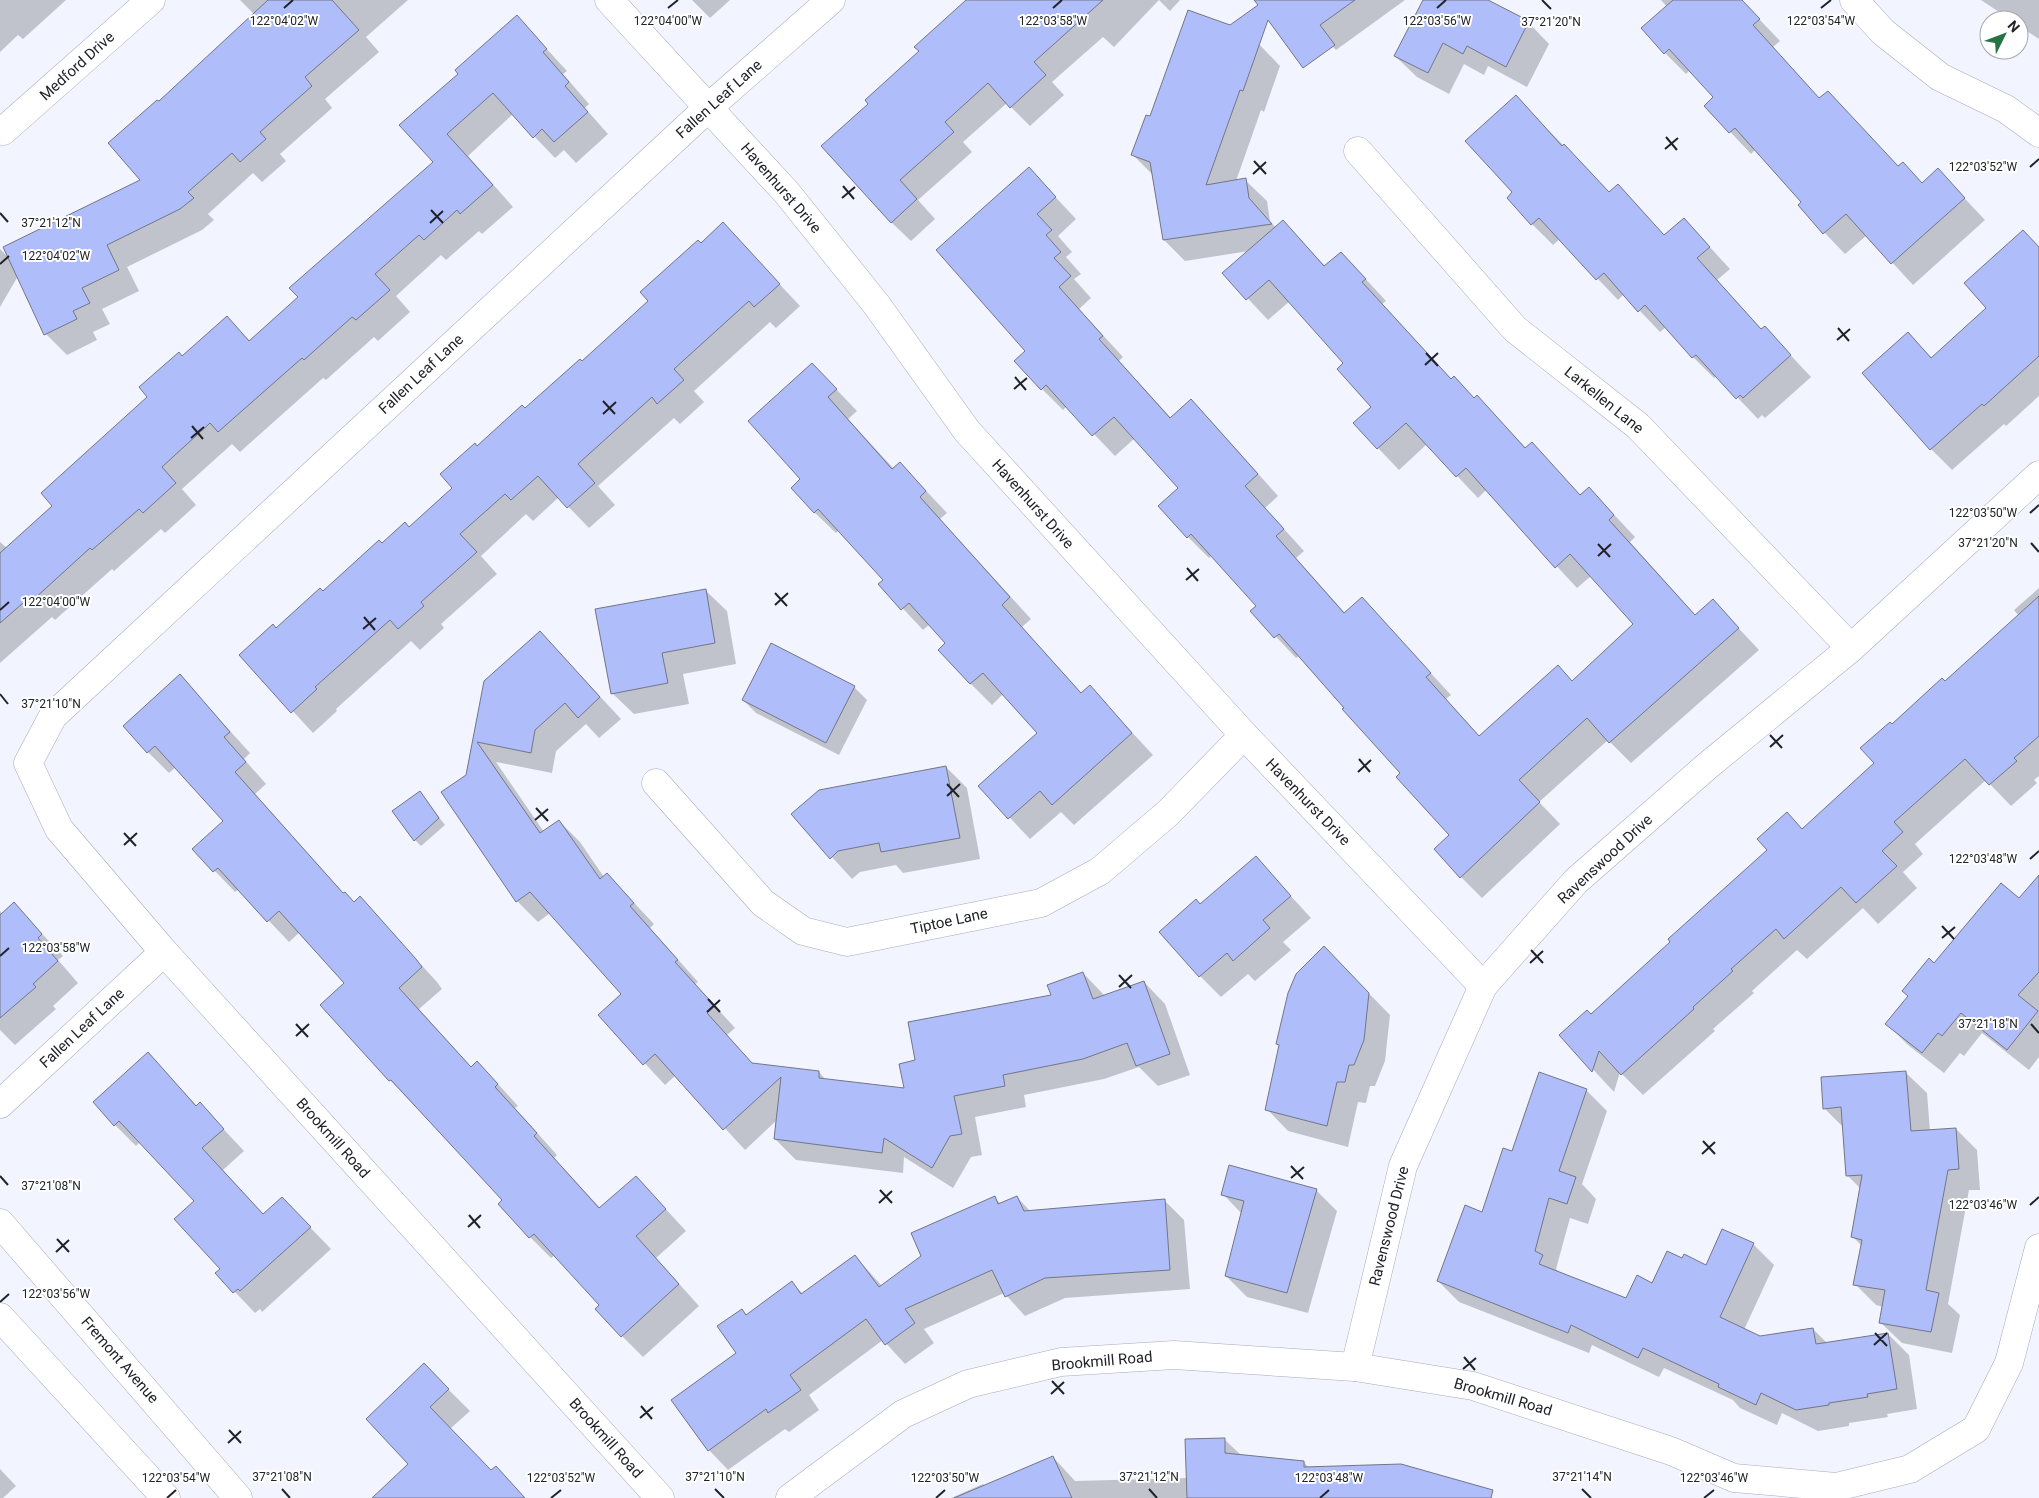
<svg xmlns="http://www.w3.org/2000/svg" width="2039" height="1498" font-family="Roboto,sans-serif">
<rect width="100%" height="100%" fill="#f2f4ff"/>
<g fill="#0003">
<path d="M0,0H66L23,39L18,35L0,52Z"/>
<path d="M240,0H408L366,37L379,52L325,99L332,108L280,154L286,161L262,182L253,173L208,214L214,220L202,230L127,267L139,291L102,309L110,324L93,332L97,340L67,355L46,334L18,276L0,307V249L9,258L142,180L159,103L254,14Z"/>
<path d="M692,0H730L710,18Z"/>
<path d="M968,0H1180L1170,11L1159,0L1114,47L1103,37L1052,82L1064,95L1030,126L1007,103L963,142L972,152L918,200L935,219L911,241L891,222L870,104Z"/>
<path d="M1288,0H1405L1336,50Z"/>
<path d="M1424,0H1485L1528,22L1549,44L1527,87L1488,66L1484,75L1464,64L1449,94L1417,77L1395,56Z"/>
<path d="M1661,0H1741L1780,41L1773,47L1820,99L1899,167L1903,164L1923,184L1938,170L1985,220L1913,285L1867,235L1845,254L1799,206L1803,202L1755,150L1751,154L1706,106L1715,97L1690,70L1686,74L1665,53L1667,7Z"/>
<path d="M1981,0H2039V39L2019,26V20H2011Z"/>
<path d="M517,17L567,71L563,74L589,104L585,108L608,134L576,163L564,150L555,158L513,114L468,156L513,207L482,234L479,231L446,260L441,255L396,296L410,312L378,341L374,337L326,380L323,378L240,452L232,444L182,489L196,505L165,533L161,529L114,571L112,569L55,620L52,617L0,663V542L7,548L54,506L182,357L226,318L250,341L299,297L435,162L460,74Z"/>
<path d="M1258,43L1280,66L1264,112L1261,110L1236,181L1245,180L1267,201L1270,221L1276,228L1283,222L1326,267L1362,275L1386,301L1382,304L1452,380L1454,378L1475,399L1477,396L1526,448L1532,444L1581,496L1589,488L1635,537L1630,542L1696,616L1713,601L1759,650L1631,763L1608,740L1539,802L1560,824L1482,898L1461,877L1451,835L1402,773L1299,656L1296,658L1252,611L1258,606L1212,555L1209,558L1188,537L1180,488L1135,438L1115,456L1067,406L1063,410L1042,389L1027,351L1029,169L1076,219L1058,236L1072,252L1066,257L1081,274L1074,279L1091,298L1079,309L1123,357L1119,361L1171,418L1191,400L1212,422L1278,496L1265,508L1304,551L1296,558L1345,613L1362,599L1451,695L1446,699L1480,737L1573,682L1635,624L1591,576L1577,588L1486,490L1478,498L1427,444L1399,470L1378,448L1373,407L1345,363L1290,301L1268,320L1224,273L1249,251L1185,261L1164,240L1153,175L1132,154L1150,118Z"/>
<path d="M1516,97L1610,193L1618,186L1665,236L1684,219L1730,269L1717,280L1762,330L1765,328L1811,377L1765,418L1762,415L1758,419L1717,376L1714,378L1693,357L1666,327L1660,332L1624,294L1618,300L1560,239L1553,245L1532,224L1514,192Z"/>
<path d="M723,224L800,306L776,328L770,322L694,391L704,402L680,424L674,418L598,486L615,505L589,528L559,497L533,521L526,514L481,556L497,574L441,624L444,628L420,650L411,641L336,709L337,711L313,733L241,655L277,629L382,544L409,529L454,488L477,447L582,363L650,301L701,244Z"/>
<path d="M2039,247V396L2006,426L2004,424L1952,470L1931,449L1908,334L1932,358L1988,308Z"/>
<path d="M812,364L857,411L848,419L894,469L900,463L947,513L940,519L1031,619L1022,627L1082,694L1090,687L1153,755L1074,825L1061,812L1030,839L980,786L1039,733L1003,694L992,705L971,684L947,644L930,624L923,630L880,584L885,580L839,530L836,533L814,512L802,479Z"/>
<path d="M2039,588V776L2034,780L2037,783L2011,806L1986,780L1915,844L1923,854L1903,872L1917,888L1878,924L1863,908L1807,959L1797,950L1752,991L1754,993L1713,1029L1715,1031L1643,1095L1620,1072L1614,1092L1561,1035L1591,1015L1803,830L1876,764L1892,725L1945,682L2019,616L2014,610Z"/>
<path d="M705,590L727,611L736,664L683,674L689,704L634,714L612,693Z"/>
<path d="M540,632L621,719L599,738L586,724L556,751L552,773L496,762L544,832L559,821L580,842L604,877L607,874L654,924L650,928L698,982L695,984L735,1028L727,1035L754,1065L819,1072L826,1080L906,1090L917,1061L1052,996L1083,973L1105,996L1144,982L1165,1004L1190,1075L1158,1086L1139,1067L1104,1079L1024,1095L1026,1107L975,1117L982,1155L971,1157L953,1188L904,1157L903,1173L796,1160L775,1139L777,1120L745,1150L676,1075L665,1085L600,1015L622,994L550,913L538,922L517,901L467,775L485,682Z"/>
<path d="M180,676L250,753L244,759L266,784L255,794L344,894L355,903L360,898L437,982L442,989L419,1009L472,1068L477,1063L498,1084L518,1106L515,1108L557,1155L554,1158L601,1209L636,1177L686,1231L656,1258L699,1306L643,1357L622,1336L601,1306L555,1255L551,1258L530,1237L504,1200L390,1080L346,983L300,932L289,942L239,889L235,892L194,849L225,821L176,767L169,773L148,752Z"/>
<path d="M854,687L867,700L839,755L756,713L743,700Z"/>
<path d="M946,767L967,788L980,859L903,873L896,865L860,872L852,879L793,814Z"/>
<path d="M420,793L445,825L421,846L415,840Z"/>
<path d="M1256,858L1311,918L1283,942L1291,950L1255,981L1248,974L1221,997L1200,976L1201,906Z"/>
<path d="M2039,877V1057L2029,1070L1982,1033L1964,1056L1960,1053L1944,1073L1908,1045L1887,1024L1934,964L2019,900Z"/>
<path d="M14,904L63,956L58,960L78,983L53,1006L56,1009L15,1045L0,1030V911L3,914Z"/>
<path d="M1345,969L1390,1015L1385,1061L1375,1086H1370L1366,1103L1358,1102L1348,1147L1288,1131L1267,1109Z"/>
<path d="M148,1054L197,1106L200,1104L244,1151L223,1170L264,1215L303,1220L331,1249L262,1312L260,1309L255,1313L217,1273L222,1269L195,1201L140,1142L136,1146L115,1125Z"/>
<path d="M1905,1072L1927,1093L1930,1131L1956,1129L1977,1150L1980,1190H1969L1948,1304L1960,1315L1952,1353L1902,1343L1880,1322L1883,1307L1876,1305L1855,1284L1862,1246L1853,1237L1861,1189L1848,1176L1844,1128L1824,1108Z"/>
<path d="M1586,1090L1607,1111L1582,1184L1596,1199L1588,1224L1570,1218L1556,1269L1561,1274L1627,1300L1653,1285L1682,1259L1706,1266L1753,1244L1774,1265L1744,1330L1760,1337L1813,1329L1828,1344L1888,1334L1909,1355L1917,1409L1887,1414L1888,1417L1849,1423V1426L1818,1431L1782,1413L1777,1425L1740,1408L1733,1400L1664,1368L1659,1377L1592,1345L1589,1353L1459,1302L1438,1281L1483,1214L1513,1153Z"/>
<path d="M1316,1190L1337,1211L1308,1313L1247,1297L1226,1276L1242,1214L1223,1194Z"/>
<path d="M1017,1197L1031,1212L1164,1200L1184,1220L1190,1289L1065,1298L1025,1316L1004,1293L924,1329L934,1343L905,1364L883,1340L809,1395L819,1410L789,1432L785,1429L728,1470L709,1450L738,1353L742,1310L747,1315L792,1283L803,1294L855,1256L882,1286L923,1257L995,1198L1001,1204Z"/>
<path d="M445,1386L470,1411L450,1429L491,1471L496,1467L525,1498H398L410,1464L368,1419Z"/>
<path d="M1224,1439L1242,1456L1304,1462L1309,1468L1478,1498H951L983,1484L985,1486L1053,1457L1075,1481L1188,1478Z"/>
<path d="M0,1469L16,1486L3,1498H0Z"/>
</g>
<g fill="#afbdfa" stroke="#727685">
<path d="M268,0H332L359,30L305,77L312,86L260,132L266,139L240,162L232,153L188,192L194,198L180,209L107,245L119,270L82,288L90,303L73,311L77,319L44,335L3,247L140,180L108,143L157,100L159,101Z"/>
<path d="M966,0H1103L1034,62L1046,75L1010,108L988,83L945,122L954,132L900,180L917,199L891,223L821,146L868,104L865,100L919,51L914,47Z"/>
<path d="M1254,0H1355L1320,25L1335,45L1303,68L1268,20L1243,91L1240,90L1206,185L1246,178L1249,198L1272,224L1163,240L1150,162L1131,155L1146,115L1150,116L1188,10L1230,25L1258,5Z"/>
<path d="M1423,0H1488L1529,21L1506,67L1467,46L1463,54L1443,43L1428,73L1394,56Z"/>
<path d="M1673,0H1742L1760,19L1753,25L1819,98L1828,91L1898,166L1903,162L1922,183L1938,168L1965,198L1891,264L1846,214L1823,234L1798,205L1801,202L1735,128L1729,133L1704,106L1713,97L1669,49L1664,54L1641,28Z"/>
<path d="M517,15L547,49L543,52L569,82L565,86L588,112L554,142L542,129L533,138L493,93L447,134L493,185L460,214L457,210L424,240L419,235L375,274L390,290L356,320L352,317L304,360L302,358L218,432L210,423L162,467L176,483L143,513L139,509L92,550L90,548L33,600L30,597L0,623V553L52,506L41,493L147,397L139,387L179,352L182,356L227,316L249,341L298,297L289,288L433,162L399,125L458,74L455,70Z"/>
<path d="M1516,95L1562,146L1564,144L1609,192L1618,184L1664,235L1684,218L1710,247L1697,258L1761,329L1765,326L1791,355L1743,398L1740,395L1736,399L1696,355L1692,358L1645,305L1638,312L1604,273L1596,280L1539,218L1531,225L1507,198L1512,192L1465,141Z"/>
<path d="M1029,167L1056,197L1037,214L1052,230L1046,235L1061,252L1054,258L1071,276L1059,287L1103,336L1099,339L1170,418L1191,399L1258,474L1245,486L1284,529L1276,536L1344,613L1362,597L1431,673L1426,677L1479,736L1558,665L1572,681L1633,624L1570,554L1555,568L1466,468L1456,477L1406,423L1377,449L1353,423L1371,407L1337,369L1343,363L1269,280L1246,300L1222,273L1283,220L1324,266L1341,252L1366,279L1362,282L1451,379L1454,376L1474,398L1477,395L1525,448L1532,442L1580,495L1589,487L1614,515L1609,520L1695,615L1713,599L1739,628L1609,743L1587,718L1519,780L1540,802L1460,878L1434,849L1449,835L1396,777L1400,773L1342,709L1344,708L1279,634L1274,638L1250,611L1256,606L1191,534L1187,538L1158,506L1178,488L1114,417L1092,436L1046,385L1041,390L1014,361L1025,351L936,250Z"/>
<path d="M723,222L780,284L754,307L749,301L674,369L684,380L657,404L652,397L578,464L595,483L567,508L538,476L511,500L505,494L460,534L477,552L421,602L424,606L398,629L390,620L315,687L317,689L291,713L239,655L273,624L276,628L320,588L323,591L379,540L382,543L405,522L409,527L452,488L440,474L475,443L477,446L522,405L525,408L580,359L582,361L648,301L640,292L698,240L701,243Z"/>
<path d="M2023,230L2039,247V356L1984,406L1982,404L1930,450L1862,373L1908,332L1931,358L1986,308L1964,283Z"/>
<path d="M812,363L837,389L828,397L892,469L900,462L926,491L920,497L1010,597L1002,605L1081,693L1090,685L1132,733L1052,805L1040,791L1008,819L978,786L1037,733L983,673L970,684L938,650L945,643L909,603L901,610L878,584L883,580L818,509L814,513L791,488L800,479L748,421Z"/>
<path d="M706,589L715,643L662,653L668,683L611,694L595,609Z"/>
<path d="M2039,596V736L2014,758L2017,761L1989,785L1965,759L1894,822L1903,832L1882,851L1897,866L1856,903L1841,887L1784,939L1776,929L1731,969L1733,971L1693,1007L1694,1009L1621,1075L1599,1051L1592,1072L1559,1035L1587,1010L1591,1014L1670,942L1668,939L1767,850L1757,839L1787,812L1802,829L1874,763L1860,748L1890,722L1892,724L1942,678L1945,681Z"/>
<path d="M540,631L600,697L578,718L565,703L535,730L531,753L477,742L540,833L559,820L600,879L607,873L634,903L630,906L678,960L675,962L715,1006L707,1013L752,1063L819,1071V1078L904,1088L899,1064L915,1060L908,1022L1051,995L1047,985L1083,972L1093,999L1144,981L1170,1054L1136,1066L1127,1043L1083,1059L1003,1075L1005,1086L954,1096L962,1134L950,1136L932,1168L884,1138L882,1153L774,1139L781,1077L723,1130L655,1054L643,1065L598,1015L621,994L530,892L516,902L441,792L466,775L484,681Z"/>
<path d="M771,643L855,686L826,743L742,700Z"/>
<path d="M180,674L230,732L224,737L246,762L235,772L343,893L345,892L354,902L360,896L416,959L422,967L399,988L471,1067L477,1061L498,1084L495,1087L537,1133L534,1136L599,1208L636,1176L666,1209L636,1236L679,1284L621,1337L595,1309L599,1305L534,1234L529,1238L498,1204L502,1200L391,1080L389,1081L320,1005L344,983L279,911L267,922L218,868L213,872L192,849L223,821L155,746L147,753L123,726Z"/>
<path d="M946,766L960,838L881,852L879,843L838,851L830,859L791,814L819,790Z"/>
<path d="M420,791L439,818L414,841L392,811Z"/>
<path d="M1256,856L1291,896L1263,920L1270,928L1233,961L1227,953L1199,977L1159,932L1196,899L1200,904Z"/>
<path d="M2039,875V972L2018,995L2038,1011L2007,1050L1961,1013L1942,1036L1938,1033L1922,1053L1885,1024L1908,996L1902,991L1929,958L1934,963L2001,883L2019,898Z"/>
<path d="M14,902L42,934L38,938L58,961L33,984L36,987L0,1018V915Z"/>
<path d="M1324,946L1369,993L1364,1040L1354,1065H1349L1345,1082H1337L1327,1126L1265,1110L1279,1045L1276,1044L1288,993L1296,974Z"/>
<path d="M148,1052L196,1106L200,1102L224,1129L202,1148L263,1214L282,1197L311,1227L240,1291L238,1289L233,1293L215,1273L220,1269L174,1219L194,1201L119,1121L114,1126L93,1102Z"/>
<path d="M1906,1071L1911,1131L1956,1128L1959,1169L1948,1170L1926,1290L1939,1293L1931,1332L1879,1323L1885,1290L1853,1285L1862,1240L1851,1237L1862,1175L1846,1176L1841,1107L1823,1109L1821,1077Z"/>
<path d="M1539,1072L1587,1089L1559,1171L1576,1177L1567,1204L1549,1198L1535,1251L1543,1255L1539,1264L1626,1298L1637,1275L1652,1283L1667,1251L1682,1258L1684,1254L1706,1265L1722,1229L1754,1243L1720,1317L1760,1336L1813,1328L1816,1344L1888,1333L1897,1389L1867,1394L1868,1397L1829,1403V1405L1796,1410L1761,1393L1756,1405L1718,1387L1719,1384L1643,1348L1638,1358L1571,1325L1568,1333L1437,1281L1465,1205L1482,1212L1503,1148L1512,1151Z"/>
<path d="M1229,1165L1317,1189L1287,1293L1225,1276L1244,1201L1221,1195Z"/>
<path d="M995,1196L998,1204L1017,1196L1024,1211L1165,1199L1170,1270L1045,1278L1005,1297L992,1270L905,1309L915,1323L885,1345L866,1319L790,1375L801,1390L768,1413L766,1409L708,1451L671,1400L736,1353L717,1326L742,1309L746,1315L792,1281L801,1294L855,1255L879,1287L921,1256L911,1233Z"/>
<path d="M424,1363L449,1389L430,1407L491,1470L496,1466L525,1498H372L408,1464L366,1419Z"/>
<path d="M1225,1438V1453L1304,1461V1467L1401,1464L1493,1490L1491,1498H1187L1185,1439Z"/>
<path d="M1053,1456L1072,1498H954Z"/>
</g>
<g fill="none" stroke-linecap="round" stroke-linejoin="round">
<g stroke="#a7abbc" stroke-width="29">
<g id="street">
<path d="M609,0L787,193L876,304L967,431L1244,735L1483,986"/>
<path d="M1854,0L1883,32L1940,77L2006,109L2039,133"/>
<path d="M3,131L151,0"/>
<path d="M1358,151L1515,329L1638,426L1851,648"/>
<path d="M656,783L763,903L803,931L847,942L1041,903L1100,871L1168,813L1244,735"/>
<path d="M0,1104L164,952"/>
<path d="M1355,1367L1403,1166L1483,986L1576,881L1706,767L1851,648L2039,475"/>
<path d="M660,1498L164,952L59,829L28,763L53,716L709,107L831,0"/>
<path d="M790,1498L903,1414L968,1384L1061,1362L1174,1355L1355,1367L1473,1386L1671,1451L1734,1478L1836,1487L1910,1469L1976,1429L2009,1363L2039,1248"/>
</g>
</g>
<g stroke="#a7abbc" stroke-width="29">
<g id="secondary">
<path d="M0,1223L238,1498"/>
<path d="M0,1317L166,1498"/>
</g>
</g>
<use href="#street" stroke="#fff" stroke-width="28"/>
<use href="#secondary" stroke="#fff" stroke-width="28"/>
</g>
<path fill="none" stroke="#212329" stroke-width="2" d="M1542,0L1551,9M284,8L293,0M668,8L678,0M1053,8L1062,0M1437,8L1446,0M1821,8L1831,0M1666,137L1677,150M1665,149L1678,138M1254,161L1266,174M2030,167L2039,159M1253,174L1266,162M843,186L854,199M842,198L855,187M431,210L443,223M0,213L8,222M430,223L443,211M0,264L9,256M1838,328L1849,341M1837,340L1850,329M1426,353L1438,366M1425,365L1438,353M1015,377L1026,390M1014,389L1027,378M603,401L615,414M603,414L616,402M192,426L203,439M191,438L204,427M2030,513L2039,505M2031,543L2039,552M1598,544L1610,557M1598,556L1611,544M1187,568L1198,581M1186,580L1199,569M775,593L787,606M775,605L788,593M0,610L9,602M364,617L375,630M363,629L376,618M0,694L8,704M1770,735L1782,748M1770,747L1783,735M1359,759L1370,772M1358,772L1371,760M947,784L959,797M947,796L960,784M536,808L548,821M535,820L548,809M124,833L136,846M124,845L137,833M2030,859L2039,851M1942,926L1954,939M1942,938L1955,927M1531,950L1543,963M0,956L9,948M1530,963L1543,951M1119,975L1131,988M1119,987L1132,975M708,999L720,1012M707,1012L720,1000M296,1024L308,1037M2031,1024L2039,1033M296,1036L309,1024M1703,1141L1715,1154M1702,1154L1715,1142M1291,1166L1303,1179M0,1176L8,1185M1291,1178L1304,1167M880,1190L892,1203M879,1203L892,1191M2030,1205L2039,1197M469,1215L480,1228M468,1227L481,1215M57,1239L69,1252M56,1252L69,1240M0,1302L9,1294M1875,1333L1887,1346M1874,1345L1887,1333M1464,1357L1475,1370M1463,1369L1476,1358M1052,1381L1064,1394M1051,1394L1064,1382M641,1406L652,1419M640,1418L653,1407M229,1430L241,1443M228,1443L241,1431M282,1489L290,1498M715,1489L724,1498M1149,1489L1157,1498M1582,1489L1591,1498M167,1498L176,1490M551,1498L561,1490M936,1498L945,1490M1320,1498L1329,1490M1704,1498L1714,1490"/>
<g text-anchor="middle" stroke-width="4" stroke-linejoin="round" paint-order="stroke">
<g font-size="15" fill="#212329" stroke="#fff">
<text transform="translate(77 66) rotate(-42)" y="5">Medford Drive</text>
<text transform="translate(719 99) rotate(-42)" y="5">Fallen Leaf Lane</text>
<text transform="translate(781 188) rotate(49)" y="5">Havenhurst Drive</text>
<text transform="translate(421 374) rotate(-43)" y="5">Fallen Leaf Lane</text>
<text transform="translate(1604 400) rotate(39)" y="5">Larkellen Lane</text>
<text transform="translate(1033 504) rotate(48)" y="5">Havenhurst Drive</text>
<text transform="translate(1308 802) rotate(46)" y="5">Havenhurst Drive</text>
<text transform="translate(1605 859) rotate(-43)" y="5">Ravenswood Drive</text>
<text transform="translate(949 921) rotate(-12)" y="5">Tiptoe Lane</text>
<text transform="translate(82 1028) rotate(-43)" y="5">Fallen Leaf Lane</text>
<text transform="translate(333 1138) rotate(48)" y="5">Brookmill Road</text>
<text transform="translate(1389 1226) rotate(-76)" y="5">Ravenswood Drive</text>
<text transform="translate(120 1360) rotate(49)" y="5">Fremont Avenue</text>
<text transform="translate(1102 1361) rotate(-5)" y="5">Brookmill Road</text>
<text transform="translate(1503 1397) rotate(16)" y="5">Brookmill Road</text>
<text transform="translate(606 1438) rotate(48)" y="5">Brookmill Road</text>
</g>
</g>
<g font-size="12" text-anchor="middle" fill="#212329" stroke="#fff" stroke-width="4" stroke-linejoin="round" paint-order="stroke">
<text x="284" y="25">122°04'02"W</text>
<text x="668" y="25">122°04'00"W</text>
<text x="1053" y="25">122°03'58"W</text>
<text x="1437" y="25">122°03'56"W</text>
<text x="1821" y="25">122°03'54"W</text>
<text x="1551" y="26">37°21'20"N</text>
<text x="1983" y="171">122°03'52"W</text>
<text x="51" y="227">37°21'12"N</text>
<text x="56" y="260">122°04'02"W</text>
<text x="1983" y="517">122°03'50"W</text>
<text x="1988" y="547">37°21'20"N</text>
<text x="56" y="606">122°04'00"W</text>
<text x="51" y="708">37°21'10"N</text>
<text x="1983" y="863">122°03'48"W</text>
<text x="56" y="952">122°03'58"W</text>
<text x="1988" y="1028">37°21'18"N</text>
<text x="51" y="1190">37°21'08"N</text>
<text x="1983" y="1209">122°03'46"W</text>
<text x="56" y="1298">122°03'56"W</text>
<text x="282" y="1481">37°21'08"N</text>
<text x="715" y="1481">37°21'10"N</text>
<text x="1149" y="1481">37°21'12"N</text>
<text x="1582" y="1481">37°21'14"N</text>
<text x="176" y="1482">122°03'54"W</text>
<text x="561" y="1482">122°03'52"W</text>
<text x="945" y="1482">122°03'50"W</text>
<text x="1329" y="1482">122°03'48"W</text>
<text x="1714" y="1482">122°03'46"W</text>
</g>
<g transform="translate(2004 35) rotate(48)"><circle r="24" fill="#ffffff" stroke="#a6a7a9"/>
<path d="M0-4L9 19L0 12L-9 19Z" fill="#277342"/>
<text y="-8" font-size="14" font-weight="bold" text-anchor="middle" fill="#212329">N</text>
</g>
</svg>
